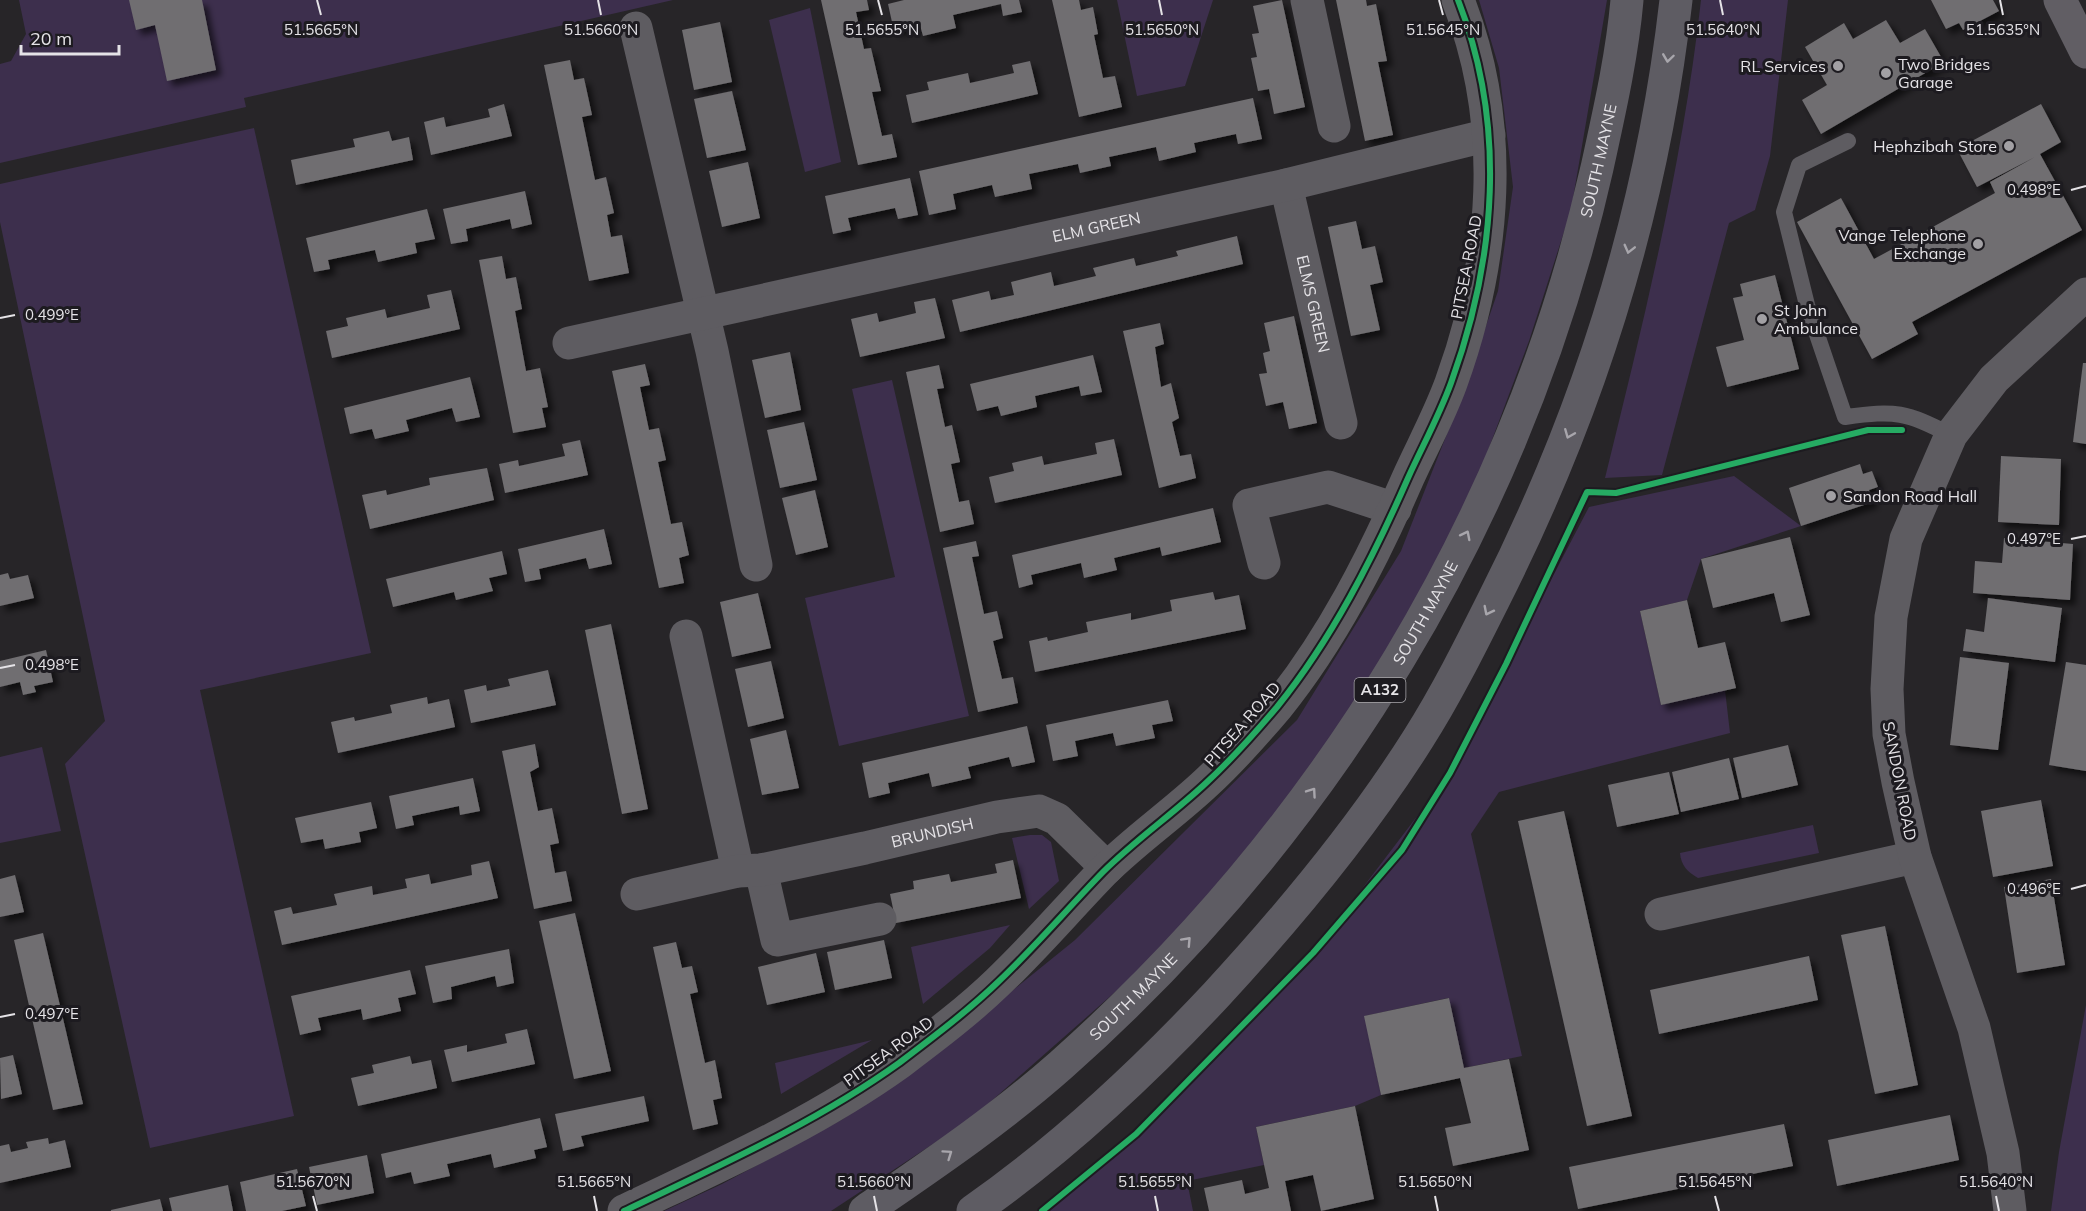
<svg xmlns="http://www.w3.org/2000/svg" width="2086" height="1211" font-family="Mulish,sans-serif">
<defs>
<filter id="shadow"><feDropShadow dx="5.5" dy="5.5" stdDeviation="3" flood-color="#0009"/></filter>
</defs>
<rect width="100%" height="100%" fill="#272528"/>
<g fill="#3d2f4d">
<path d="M19,0H673L244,98L246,107L0,163V64L11,61L26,34Z"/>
<path d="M1117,0H1213L1185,86L1137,96Z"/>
<path d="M1479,0H1607L1571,210L1529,341L1480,472L1409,618L1308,772L1244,855L1156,956L971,1119L831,1211H664L722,1184L843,1119L918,1067L1075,940L1297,720L1401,551L1461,398L1498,291L1513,187L1499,68Z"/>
<path d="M1701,0H1788L1770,156L1755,210L1729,223L1662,475L1605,478C1644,320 1683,162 1701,0Z"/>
<path d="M810,8L841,162L805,172L769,20Z"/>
<path d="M254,128L371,653L200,690L294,1116L150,1148L65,764L105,721L0,222V184Z"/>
<path d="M892,380L969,716L839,746L805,598L895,577L852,389Z"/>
<path d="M1734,476L1801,526L1701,559L1687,600L1640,611L1661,705L1725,690L1730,733L1499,792L1471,834L1522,1056L1464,1068L1448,998L1365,1016L1381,1095L1355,1106L1256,1127L1264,1165L1187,1181L1193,1211H1038L1125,1143L1313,953L1450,773L1589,507Z"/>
<path d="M42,747L61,831L0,843V757Z"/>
<path d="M1813,825L1819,853L1698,878C1688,872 1681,866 1680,853Z"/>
<path d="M1030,835H1042L1051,842L1059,881L1029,909L1012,838Z"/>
<path d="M1010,925L990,948L923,1004L911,947Z"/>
<path d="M2086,1005V1211H2051L2059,1152Z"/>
<path d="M872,1040L781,1094L775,1063Z"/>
</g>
<g fill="#706e71" filter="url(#shadow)">
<path d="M129,0H202L216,70L167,81L155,25L136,30Z"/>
<path d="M821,0H867L869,10L856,12L864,49L871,48L881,91L872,92L882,136L892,134L897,157L858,165Z"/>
<path d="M904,0H1019L1022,12L1003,16L1001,4L953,15L956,28L923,36L920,25L894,31L888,4Z"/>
<path d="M1052,0H1079L1081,10L1093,7L1098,34L1094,35L1103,78L1115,76L1122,107L1079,117Z"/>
<path d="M1282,0L1305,107L1274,114L1269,89L1258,91L1251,58L1257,57L1252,34L1259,33L1253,6Z"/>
<path d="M1336,0H1366L1367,6L1376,4L1387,61L1378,62L1393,135L1365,141Z"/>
<path d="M1931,0H1993L1999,11L1963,30L1959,23L1946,29Z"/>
<path d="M1886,20L1900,43L1925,29L1944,62L1821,134L1802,100L1827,85L1805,47L1844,23L1853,39Z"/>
<path d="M720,22L732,82L694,90L682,30Z"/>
<path d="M570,60L574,80L584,78L592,115L582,117L595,180L606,177L614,213L607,215L611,237L622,235L629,273L589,281L544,65Z"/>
<path d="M1030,61L1038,94L912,123L906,95L929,90L927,82L968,73L970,83L1014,73L1012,65Z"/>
<path d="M732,91L746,150L707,158L694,99Z"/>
<path d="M1253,98L1262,139L1238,144L1236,134L1194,143L1196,152L1159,161L1156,147L1109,157L1111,166L1080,173L1078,164L1029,174L1032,189L995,197L992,185L953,194L956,209L929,215L919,171Z"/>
<path d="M504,104L512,136L431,155L424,122L444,117L446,127L490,117L488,109Z"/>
<path d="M2041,104L2061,142L2040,154L2082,230L1912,322L1918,334L1872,359L1797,222L1841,198L1874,259L1995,193L1990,182L2035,157L1977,187L1957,149Z"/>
<path d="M389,131L392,141L409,137L413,160L296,185L291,160L355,147L353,139Z"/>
<path d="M748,162L760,218L722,227L709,171Z"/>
<path d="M910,178L918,215L898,219L895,208L848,218L851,230L833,234L825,196Z"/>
<path d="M525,191L532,224L512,229L510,219L466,229L468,241L451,244L443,209Z"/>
<path d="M427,209L435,239L415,243L417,253L378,262L375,250L328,260L330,269L314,272L306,238Z"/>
<path d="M1356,221L1362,249L1375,246L1383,282L1370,285L1380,330L1351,336L1328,227Z"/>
<path d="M1237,236L1243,264L960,332L952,300L989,291L991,300L1014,295L1011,282L1051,272L1054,286L1096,276L1093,268L1134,258L1136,266L1178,256L1176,251Z"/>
<path d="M502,256L506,279L516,277L522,309L515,311L526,371L540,368L548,407L542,408L546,427L513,433L479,260Z"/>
<path d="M1775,275L1799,369L1727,387L1716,347L1744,340L1733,298L1743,296L1740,284Z"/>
<path d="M451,290L460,329L332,358L326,331L348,326L346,318L385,309L387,318L430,308L427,295Z"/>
<path d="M935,298L945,338L860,357L851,319L877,313L879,322L916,313L914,302Z"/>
<path d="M1294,316L1317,423L1289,429L1283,402L1266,406L1259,374L1267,373L1263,353L1270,351L1264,323Z"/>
<path d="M1160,323L1164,344L1155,347L1161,387L1171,383L1179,418L1172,422L1180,456L1191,454L1196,478L1159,488L1123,331Z"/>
<path d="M790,352L801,410L765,418L752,360Z"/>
<path d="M1093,355L1102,392L1081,396L1079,386L1035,396L1037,407L1001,416L998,406L977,411L970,384Z"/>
<path d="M2083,363H2086V444L2073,442Z"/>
<path d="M645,364L650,385L640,387L649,430L659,428L666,460L658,462L671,524L682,522L689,555L679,558L684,583L659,588L612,371Z"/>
<path d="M939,365L944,388L937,389L945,427L952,425L960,462L951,464L959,502L969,500L974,524L940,532L906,372Z"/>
<path d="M470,377L480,417L456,422L452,408L406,420L409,431L375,439L372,429L350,434L344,408Z"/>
<path d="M804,422L817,480L780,488L767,430Z"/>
<path d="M1114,439L1122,475L995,503L989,477L1014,471L1012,463L1042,456L1044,465L1097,454L1095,443Z"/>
<path d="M580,440L588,475L505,493L499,464L518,460L519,466L565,456L562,444Z"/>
<path d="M2001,456L2061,459L2059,525L1998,522Z"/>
<path d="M1860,464L1863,474L1872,471L1878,487L1869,490L1873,502L1801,526L1789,488Z"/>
<path d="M487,468L494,500L370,529L362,495L386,490L387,495L430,485L429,478Z"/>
<path d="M815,490L828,547L796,555L782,498Z"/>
<path d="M1213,508L1221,542L1162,556L1160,547L1114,558L1117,570L1084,578L1081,563L1031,575L1033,584L1019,588L1012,555Z"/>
<path d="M604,529L612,564L589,569L586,558L539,569L541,579L525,582L518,549Z"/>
<path d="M1790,537L1810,615L1781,622L1774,593L1713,608L1701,559Z"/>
<path d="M2004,538L2073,544L2070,600L1973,593L1975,561L2002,563Z"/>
<path d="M976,541L979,556L972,557L984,614L997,611L1003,638L993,641L1002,679L1013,677L1018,703L978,712L943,548Z"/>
<path d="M502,551L507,574L489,578L493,591L456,600L454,592L393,607L386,579Z"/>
<path d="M8,573L10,579L28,575L34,598L0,606V575Z"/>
<path d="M1213,592L1215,600L1239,595L1246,629L1035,672L1029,641L1047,637L1048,641L1088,632L1086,622L1131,613V620L1172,611L1170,600Z"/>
<path d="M758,593L771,648L732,657L720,602Z"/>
<path d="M1988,598L2062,608L2055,662L1963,651L1966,629L1984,632Z"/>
<path d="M1687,600L1698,648L1725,642L1736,688L1661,705L1640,611Z"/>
<path d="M611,624L648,809L622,814L585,630Z"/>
<path d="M46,650L53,682L34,686L36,692L23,695L20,682L0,687V661Z"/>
<path d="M1960,657L2009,663L1998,750L1950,745Z"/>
<path d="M771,661L784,718L748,727L735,669Z"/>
<path d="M2066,662L2086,665V771L2049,765Z"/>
<path d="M548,670L556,705L471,723L464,690L486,685L487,691L510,686L508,679Z"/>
<path d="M427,697L428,704L449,699L455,727L338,753L331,722L354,717L355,721L392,713L390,705Z"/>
<path d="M1168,700L1173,721L1152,725L1155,738L1116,746L1113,733L1075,741L1078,756L1053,761L1046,725Z"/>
<path d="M1027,726L1035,762L1012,767L1009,757L968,767L971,778L932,787L929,773L888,783L890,793L869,798L862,763Z"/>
<path d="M786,730L799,788L762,795L750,739Z"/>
<path d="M535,744L539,767L530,772L538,811L552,808L559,843L550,845L555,873L566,871L572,901L534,909L502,751Z"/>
<path d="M1788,745L1798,785L1742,798L1733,758Z"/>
<path d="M1729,758L1739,799L1681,812L1672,772Z"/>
<path d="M1669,772L1679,814L1617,827L1608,785Z"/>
<path d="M473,778L480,811L460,815L459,806L412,816L414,825L396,829L389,796Z"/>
<path d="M2041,800L2053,866L1993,877L1981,811Z"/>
<path d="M371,802L377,828L359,832L361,842L325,849L323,839L301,843L295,818Z"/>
<path d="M1564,811L1632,1116L1587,1126L1518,821Z"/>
<path d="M1013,860L1021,898L896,923L890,894L914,889L913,881L949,874L951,882L997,873L995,864Z"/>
<path d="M489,861L498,898L282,945L274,911L291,907L293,914L337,905L334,894L372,886L373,895L407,888L405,879L429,874L431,884L472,875L471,865Z"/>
<path d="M15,875L24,912L0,917V879Z"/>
<path d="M2051,879L2065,965L2017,973L2004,887Z"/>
<path d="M575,913L611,1071L574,1079L539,921Z"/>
<path d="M1885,926L1918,1085L1875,1094L1841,935Z"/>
<path d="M43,933L83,1104L53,1110L14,940Z"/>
<path d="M884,940L892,978L835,990L827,952Z"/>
<path d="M676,942L682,968L692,966L698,992L690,994L705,1063L715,1060L722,1098L713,1100L718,1124L693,1130L653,947Z"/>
<path d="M509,949L514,983L497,987L495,976L451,987L452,999L433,1003L425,966Z"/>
<path d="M816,953L825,992L767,1005L758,967Z"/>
<path d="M1809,956L1818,1000L1659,1034L1650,990Z"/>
<path d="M410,970L416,994L398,998L401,1011L363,1020L361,1009L318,1018L321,1030L300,1035L291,996Z"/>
<path d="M1449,998L1464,1068L1509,1059L1529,1150L1453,1166L1445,1128L1471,1123L1460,1078L1381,1095L1364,1016Z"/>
<path d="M527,1029L535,1064L452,1082L444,1050L467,1045V1052L507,1043L505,1034Z"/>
<path d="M13,1055L22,1094L1,1099L0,1058Z"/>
<path d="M410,1056L412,1064L431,1060L437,1088L358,1106L351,1078L374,1073L372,1065Z"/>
<path d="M644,1096L649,1121L581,1136L584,1146L563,1151L555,1114Z"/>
<path d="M1355,1106L1374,1199L1321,1211L1313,1175L1285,1181L1291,1211H1209L1204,1188L1242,1180L1245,1194L1269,1188L1256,1127Z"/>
<path d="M1950,1115L1959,1160L1837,1186L1828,1140Z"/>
<path d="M540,1118L547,1147L534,1150L536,1158L494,1168L491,1154L447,1164L450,1176L414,1184L411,1172L386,1178L381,1154Z"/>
<path d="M1784,1124L1793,1166L1578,1209L1569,1167Z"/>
<path d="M48,1138L49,1144L65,1140L71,1167L0,1183V1146L9,1144L11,1152L28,1148L26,1142Z"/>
<path d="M367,1155L374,1193L317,1205L309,1167Z"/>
<path d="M297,1169L306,1206L282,1211H246L240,1182Z"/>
<path d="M228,1185L233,1211H172L169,1198Z"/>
<path d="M160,1199L163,1211H111V1210Z"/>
</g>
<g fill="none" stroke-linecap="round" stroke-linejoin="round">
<path stroke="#5e5c61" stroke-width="16" d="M1848,141L1799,165L1784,212L1807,305L1845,417C1897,410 1905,412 1951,435"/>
<g stroke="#5e5c61" stroke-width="33">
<path d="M1307,0L1334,126"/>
<path d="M636,28L712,351L756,565"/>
<path id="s1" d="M1286,185L1341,423"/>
<path id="s2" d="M569,343L1286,185L1489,135"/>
<path d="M1264,563L1249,505L1328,487L1395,509"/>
<path d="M686,636L738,871"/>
<path d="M761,870L777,940L880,919"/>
<path id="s3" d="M637,894L738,871L761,870L865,848L997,817L1039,811L1057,819L1107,868"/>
<path d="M1661,914L1915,857"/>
<path d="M624,1211C718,1166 814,1124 899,1063C932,1038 968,1011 998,982C1035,947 1068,908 1103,872C1135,840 1173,814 1206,783C1231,760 1255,733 1277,707C1332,639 1373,558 1408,478C1422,447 1439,416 1451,383C1496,259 1507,125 1458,0"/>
<path d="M2010,1211L2003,1153L1974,1028L1915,857L1898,782L1889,734L1887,689L1891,617L1906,539L1951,435L1994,379L2086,294"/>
</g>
<path stroke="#615e64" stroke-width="33" d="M2060,0L2086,52"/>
<g stroke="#5e5c63" stroke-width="33">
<path id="s4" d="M865,1211C932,1165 1000,1119 1061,1065C1328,828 1518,516 1597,168C1609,113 1622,57 1627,0"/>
<path d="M973,1211C1062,1149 1142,1074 1216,995C1289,916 1360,831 1418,739C1446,695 1470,647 1494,599C1590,409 1652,212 1676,0"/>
</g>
<g stroke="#1d1b20" stroke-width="10">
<g id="cycleway">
<path d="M624,1211C718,1166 814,1124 899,1063C932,1038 968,1011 998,982C1035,947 1068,908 1103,872C1135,840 1173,814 1206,783C1231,760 1255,733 1277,707C1332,639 1373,558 1408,478C1422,447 1439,416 1451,383C1496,259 1507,125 1458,0"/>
<path d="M1042,1211L1136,1134L1313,953L1402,850L1450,773L1506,664L1587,492L1616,493L1868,430H1902"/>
</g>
</g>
<use href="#cycleway" stroke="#26ab63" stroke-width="6"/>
</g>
<defs><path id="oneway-chevron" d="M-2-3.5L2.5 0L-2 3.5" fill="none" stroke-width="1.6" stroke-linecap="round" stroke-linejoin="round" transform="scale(1.5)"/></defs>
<g stroke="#a8a6ac">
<use href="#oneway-chevron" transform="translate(1668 58) rotate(98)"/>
<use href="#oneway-chevron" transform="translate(1629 249) rotate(104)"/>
<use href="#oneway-chevron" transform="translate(1569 434) rotate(112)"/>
<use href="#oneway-chevron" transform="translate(1466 535) rotate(-63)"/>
<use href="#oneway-chevron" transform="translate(1488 611) rotate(117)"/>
<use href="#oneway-chevron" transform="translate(1312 792) rotate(-55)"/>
<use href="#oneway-chevron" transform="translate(1187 941) rotate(-47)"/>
<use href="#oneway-chevron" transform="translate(948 1154) rotate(-35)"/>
</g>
<path fill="none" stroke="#e5e3e7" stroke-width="2" d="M317,0L321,15M598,0L601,15M878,0L882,15M1159,0L1162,15M1439,0L1443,15M1720,0L1723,15M2000,0L2003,15M2071,190L2086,186M0,318L15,315M2071,539L2086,536M0,668L15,665M2071,889L2086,885M0,1017L15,1014M313,1196L317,1211M594,1196L597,1211M874,1196L877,1211M1155,1196L1158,1211M1435,1196L1438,1211M1715,1196L1719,1211M1996,1196L1999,1211"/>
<g fill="#a2a0a4" stroke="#1d1b20" stroke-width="2">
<circle cx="1838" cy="66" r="6"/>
<circle cx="1886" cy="73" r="6"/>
<circle cx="2009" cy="146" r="6"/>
<circle cx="1978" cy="244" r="6"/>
<circle cx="1762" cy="319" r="6"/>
<circle cx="1831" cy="496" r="6"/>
</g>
<g text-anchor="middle" stroke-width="6" stroke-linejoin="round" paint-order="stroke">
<rect fill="#1d1b20" stroke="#a9a7ab" stroke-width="1.5" x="1354.5" y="678" width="51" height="24" rx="4.5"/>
<g font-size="15" font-weight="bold" fill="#e5e3e7">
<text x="1380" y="695">A132</text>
</g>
<g font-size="16" fill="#e5e3e7" stroke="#1d1b20" text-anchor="start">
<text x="1898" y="70">Two Bridges<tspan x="1898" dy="18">Garage</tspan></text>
<text x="1826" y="72" text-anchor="end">RL Services</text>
<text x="1997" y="152" text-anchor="end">Hephzibah Store</text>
<text x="1966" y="241" text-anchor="end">Vange Telephone<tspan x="1966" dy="18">Exchange</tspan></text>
<text x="1774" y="316">St John<tspan x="1774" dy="18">Ambulance</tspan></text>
<text x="1843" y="502">Sandon Road Hall</text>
</g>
<g font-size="16" fill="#e5e3e7" stroke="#1d1b20">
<text dy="6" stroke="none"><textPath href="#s4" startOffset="1314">SOUTH MAYNE</textPath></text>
<text dy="6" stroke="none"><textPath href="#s2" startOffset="540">ELM GREEN</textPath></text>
<text transform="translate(1466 267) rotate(-79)" y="6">PITSEA ROAD</text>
<text dy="6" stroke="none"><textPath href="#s1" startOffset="122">ELMS GREEN</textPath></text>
<text dy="6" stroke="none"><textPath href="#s4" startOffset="828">SOUTH MAYNE</textPath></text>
<text transform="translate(1242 724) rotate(-49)" y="6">PITSEA ROAD</text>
<text transform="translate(1900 781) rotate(79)" y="6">SANDON ROAD</text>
<text dy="6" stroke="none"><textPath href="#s3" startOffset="302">BRUNDISH</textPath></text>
<text dy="6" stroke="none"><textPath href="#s4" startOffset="344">SOUTH MAYNE</textPath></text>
<text transform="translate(888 1051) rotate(-36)" y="6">PITSEA ROAD</text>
</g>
</g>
<g font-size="15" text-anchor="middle" fill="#e5e3e7" stroke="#1d1b20" stroke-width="6" stroke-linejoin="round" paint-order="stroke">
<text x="321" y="35">51.5665°N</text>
<text x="601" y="35">51.5660°N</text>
<text x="882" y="35">51.5655°N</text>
<text x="1162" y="35">51.5650°N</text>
<text x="1443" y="35">51.5645°N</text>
<text x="1723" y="35">51.5640°N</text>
<text x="2003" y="35">51.5635°N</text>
<text x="2034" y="195">0.498°E</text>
<text x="52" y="320">0.499°E</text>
<text x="2034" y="544">0.497°E</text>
<text x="52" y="670">0.498°E</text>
<text x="2034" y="894">0.496°E</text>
<text x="52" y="1019">0.497°E</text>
<text x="313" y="1187">51.5670°N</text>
<text x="594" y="1187">51.5665°N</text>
<text x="874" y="1187">51.5660°N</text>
<text x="1155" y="1187">51.5655°N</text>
<text x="1435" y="1187">51.5650°N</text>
<text x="1715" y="1187">51.5645°N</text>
<text x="1996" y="1187">51.5640°N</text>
</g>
<path d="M21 45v9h98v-9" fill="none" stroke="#e5e3e7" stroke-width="3"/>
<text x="30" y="45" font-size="18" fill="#e5e3e7" stroke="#1d1b20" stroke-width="4.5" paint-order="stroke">20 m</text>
</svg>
